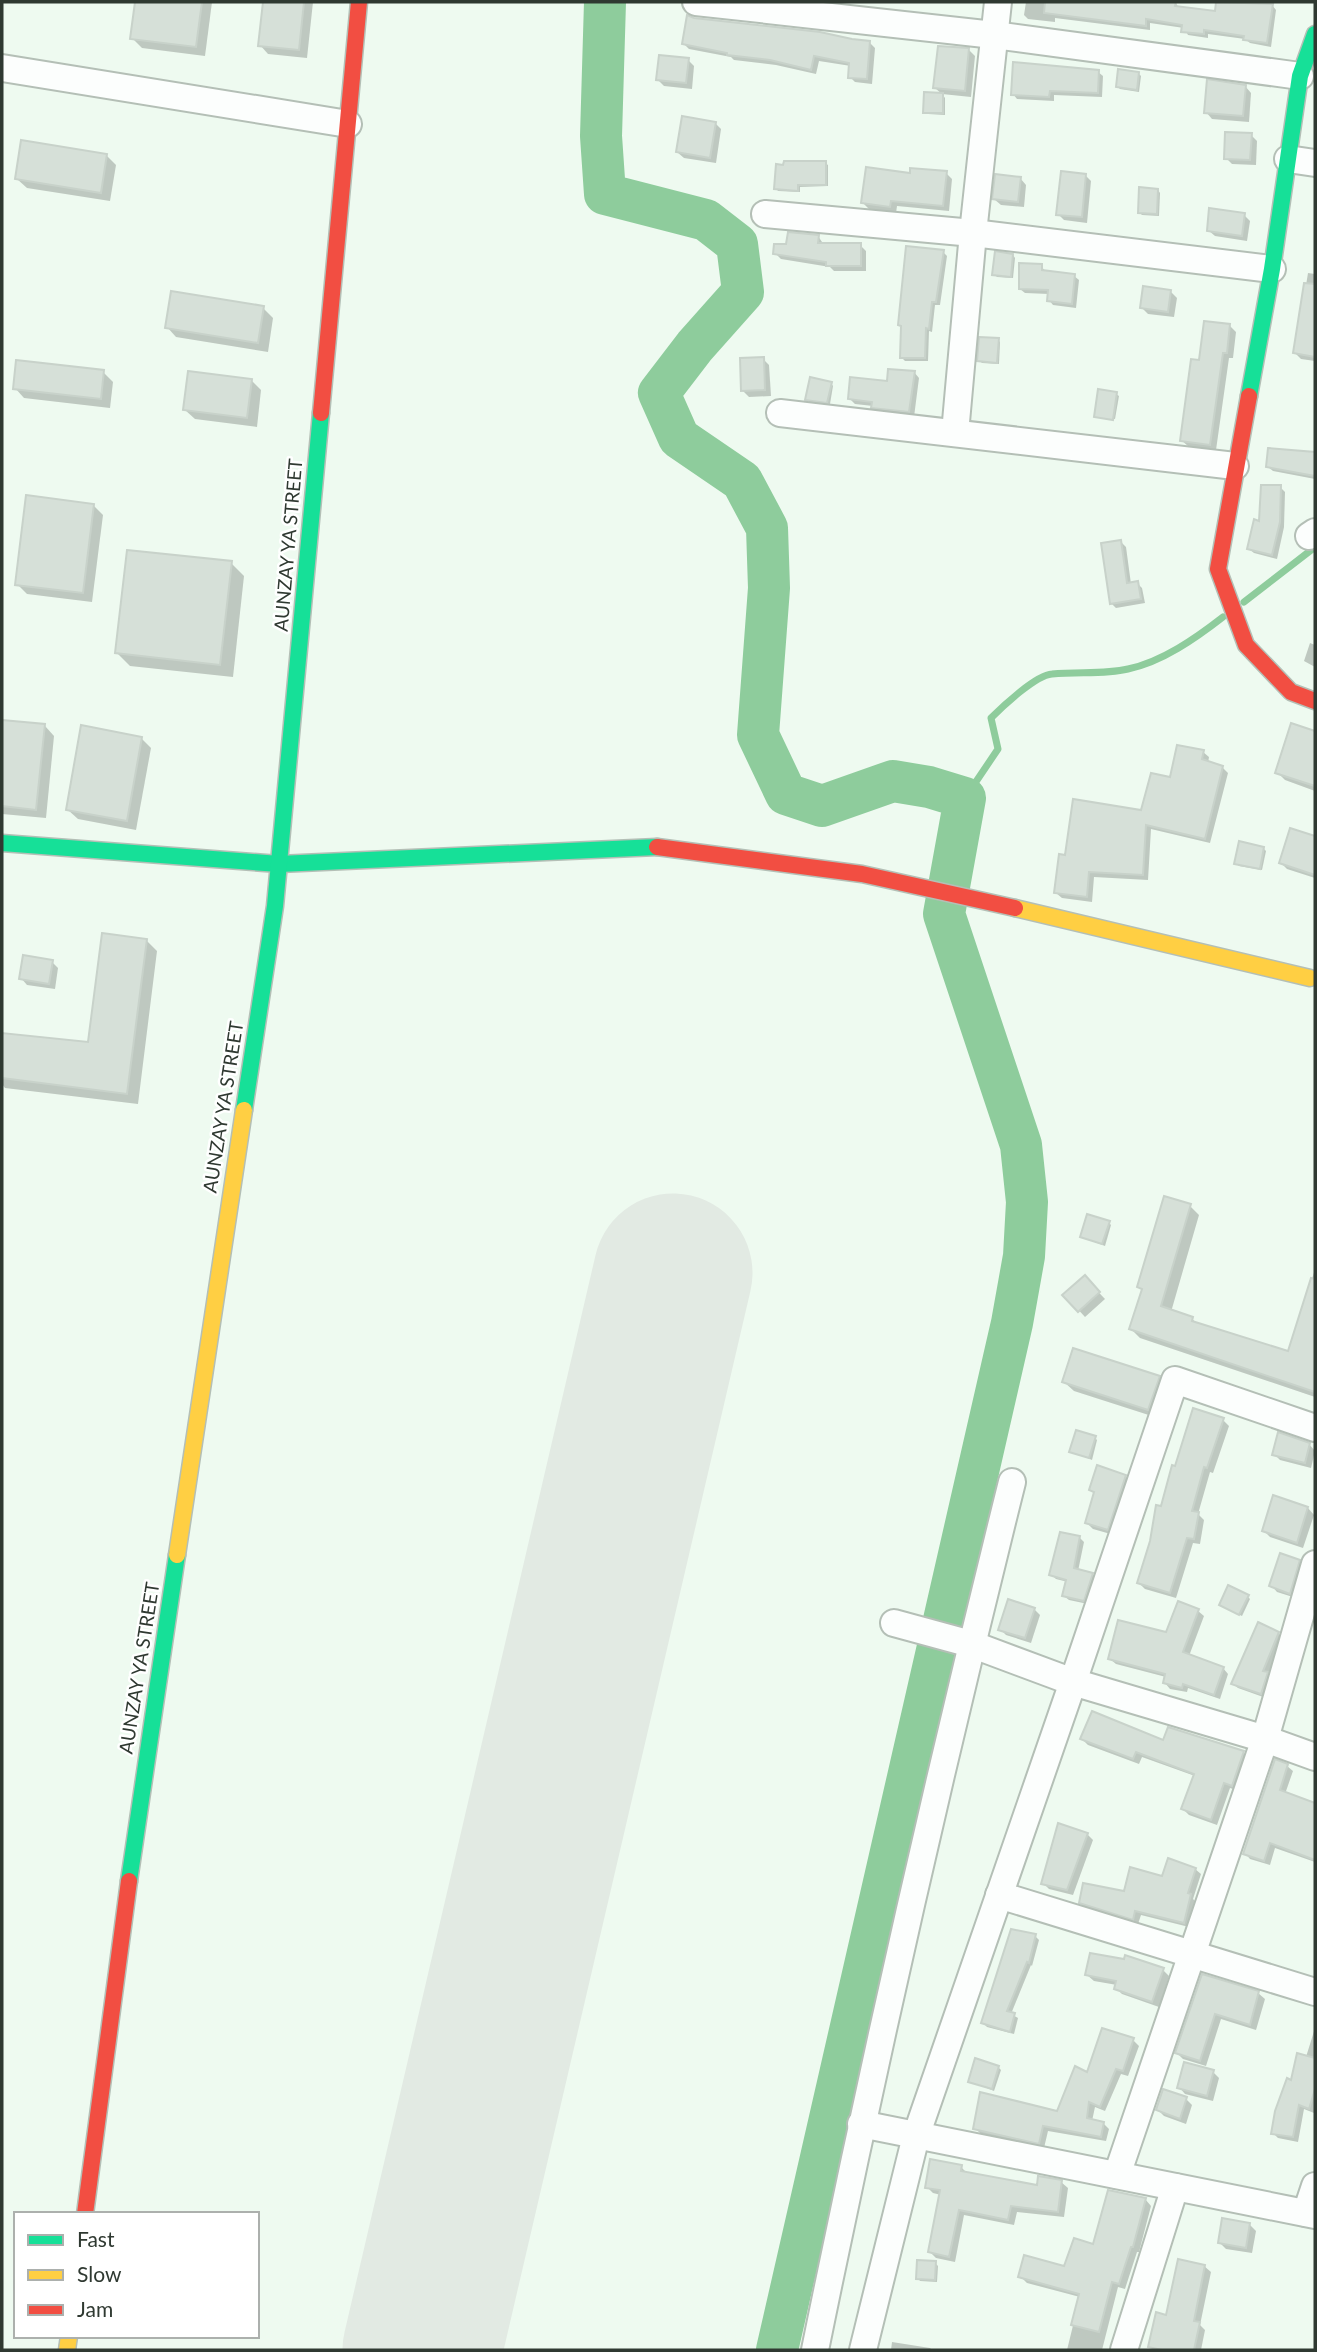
<svg xmlns="http://www.w3.org/2000/svg" width="1317" height="2352" font-family="Lato,sans-serif">
<rect width="100%" height="100%" fill="#eefaf0"/>
<g fill="#0003">
<path d="M137,2H212L205,56L142,48L132,38Z"/>
<path d="M264,2H313L307,58L268,54L260,45Z"/>
<path d="M1026,2H1175L1179,8L1217,13L1218,2H1247L1272,5L1276,10L1271,47L1250,43L1245,39L1208,34V38L1188,35L1184,28L1150,23V30L1055,18V22L1028,19L1024,15Z"/>
<path d="M694,19L869,42L875,48L872,84L855,82L850,77L851,66L819,61L816,74L776,65L734,60L731,57L689,49L684,44Z"/>
<path d="M969,50L975,56L971,97L942,94L945,98V115L928,114L925,112L943,95L935,88Z"/>
<path d="M688,60L694,66L692,89L664,86L658,80Z"/>
<path d="M1098,72L1103,76L1102,97L1054,95V101L1017,99L1013,94Z"/>
<path d="M1138,73L1141,76L1139,92L1120,89L1118,87Z"/>
<path d="M1245,86L1251,93L1249,122L1212,119L1206,112Z"/>
<path d="M715,123L721,129L716,163L684,158L677,152Z"/>
<path d="M1251,135L1257,141L1256,165L1232,164L1226,158Z"/>
<path d="M106,155L116,165L110,201L27,188L17,179Z"/>
<path d="M825,163L828,165V186L800,187V192L778,191L776,188Z"/>
<path d="M946,173L952,179L949,211L897,206L896,213L869,209L863,203L911,175Z"/>
<path d="M1085,175L1091,181L1087,223L1064,220L1058,214Z"/>
<path d="M1020,178L1026,185L1024,207L1001,205L994,199Z"/>
<path d="M1158,190L1160,193L1159,216L1142,215L1139,212Z"/>
<path d="M1244,215L1250,221L1247,241L1215,236L1208,230Z"/>
<path d="M818,236L824,245H860L866,251V271H834L830,267L781,259L775,253L787,245Z"/>
<path d="M943,252L947,256L940,305H935L932,332L929,331L928,361H905L901,357Z"/>
<path d="M1013,255L1015,258L1013,278L997,277L994,274Z"/>
<path d="M1041,266L1046,272L1074,276L1079,280L1076,308L1053,305L1049,300V294L1025,293L1020,289Z"/>
<path d="M1308,273L1315,274V361L1301,359L1295,353Z"/>
<path d="M1170,291L1177,298L1174,317L1148,314L1142,308Z"/>
<path d="M263,308L273,318L268,352L176,337L167,327Z"/>
<path d="M1230,326L1236,332L1233,358H1229L1216,450L1188,446L1181,440L1201,362Z"/>
<path d="M998,340L1000,342L999,364L982,363L979,360Z"/>
<path d="M763,359L769,365L771,396L749,397L742,390Z"/>
<path d="M103,372L113,382L110,408L24,398L15,388Z"/>
<path d="M914,372L919,378L914,417L878,413L873,406L855,404L850,399Z"/>
<path d="M251,380L261,390L257,427L195,419L185,410Z"/>
<path d="M831,383L833,386L830,404L809,402L807,399Z"/>
<path d="M1116,394L1119,396L1115,419L1096,416Z"/>
<path d="M1270,450L1315,454V479L1273,471L1268,467Z"/>
<path d="M1280,487L1285,492L1284,527L1277,559L1254,553L1249,549Z"/>
<path d="M93,505L103,515L92,602L27,594L17,584Z"/>
<path d="M1121,542L1126,547L1131,584L1137,583L1142,588L1145,603L1116,608L1111,603Z"/>
<path d="M231,563L244,576L233,677L130,666L117,653Z"/>
<path d="M1310,643L1315,645V667L1304,661Z"/>
<path d="M2,721L45,726L54,736L46,818L2,814Z"/>
<path d="M1292,725L1315,733V791L1285,780L1277,772Z"/>
<path d="M141,738L151,748L136,830L78,819L68,810Z"/>
<path d="M1203,752L1209,757L1208,763L1222,767L1228,773L1210,843L1151,829L1148,880L1094,877L1092,902L1062,898L1056,893L1066,857L1143,812L1171,779Z"/>
<path d="M1291,830L1315,838V878L1287,869L1281,863Z"/>
<path d="M1264,849L1266,851L1262,870L1239,866L1236,863Z"/>
<path d="M146,940L157,951L138,1104L5,1088L2,1084V1035L89,1044Z"/>
<path d="M52,962L58,968L55,989L27,985L21,978Z"/>
<path d="M1190,1206L1199,1215L1171,1312L1192,1319L1198,1324L1290,1353L1315,1269V1397L1140,1338L1131,1329L1143,1291L1139,1287Z"/>
<path d="M1109,1223L1111,1225L1105,1246L1082,1237Z"/>
<path d="M1084,1277L1105,1299L1085,1317L1065,1295Z"/>
<path d="M1159,1377L1168,1387L1158,1418L1074,1391L1064,1382Z"/>
<path d="M1223,1420L1229,1426L1213,1473L1210,1472L1198,1514L1204,1520L1200,1544L1193,1543L1176,1598L1145,1589L1139,1583L1176,1468Z"/>
<path d="M1095,1438L1097,1440L1092,1460L1071,1451Z"/>
<path d="M1309,1444L1315,1451L1311,1468L1280,1460L1274,1454Z"/>
<path d="M1125,1476L1131,1482L1114,1535L1093,1529L1087,1523L1095,1495L1091,1490Z"/>
<path d="M1308,1508L1314,1515L1303,1548L1270,1537L1264,1531Z"/>
<path d="M1079,1537L1084,1542L1078,1571L1092,1574L1097,1579L1088,1604L1069,1600L1064,1596L1068,1582L1056,1579L1051,1574Z"/>
<path d="M1299,1561L1305,1568L1296,1598L1277,1592L1271,1585Z"/>
<path d="M1248,1597L1250,1599L1242,1616L1223,1607Z"/>
<path d="M1034,1609L1040,1615L1031,1643L1006,1635L1000,1629Z"/>
<path d="M1198,1611L1204,1616L1189,1656L1223,1668L1228,1674L1220,1699L1188,1688L1187,1692L1170,1689L1165,1683L1166,1677L1116,1664L1110,1659L1167,1634Z"/>
<path d="M1278,1633L1283,1638L1268,1674L1271,1678L1266,1698L1238,1688L1233,1684Z"/>
<path d="M1082,1739L1164,1742L1243,1752L1250,1759L1239,1791L1230,1788L1217,1825L1189,1815L1183,1809L1195,1776L1142,1757L1139,1764L1088,1745Z"/>
<path d="M1287,1766L1293,1771L1285,1794L1315,1805V1862L1275,1848L1270,1865L1250,1859L1245,1853Z"/>
<path d="M1087,1834L1093,1840L1073,1895L1049,1889L1043,1883Z"/>
<path d="M1195,1869L1201,1874L1193,1899L1195,1901L1189,1927L1141,1915L1138,1924L1086,1908L1081,1903L1125,1893L1164,1878Z"/>
<path d="M1035,1936L1039,1940L1032,1966L1031,1965L1011,2014L1018,2018L1014,2034L987,2027L983,2023Z"/>
<path d="M1163,1970L1169,1976L1159,2007L1122,1994L1116,1988L1117,1985L1094,1981L1087,1975Z"/>
<path d="M1203,1976L1258,1993L1265,1999L1256,2030L1221,2019L1206,2066L1183,2059L1177,2053Z"/>
<path d="M1315,2028V2110L1314,2113L1304,2109L1298,2142L1278,2138L1273,2133L1292,2082L1306,2057Z"/>
<path d="M1133,2040L1139,2046L1128,2076L1121,2074L1105,2111L1095,2107L1092,2121L1103,2123L1109,2129L1106,2141L1048,2131L1044,2148L981,2134L975,2128L1058,2113L1088,2074Z"/>
<path d="M998,2067L1001,2070L994,2091L970,2081Z"/>
<path d="M1213,2072L1219,2078L1213,2101L1185,2094L1179,2087Z"/>
<path d="M1186,2099L1192,2105L1186,2124L1164,2116L1158,2110Z"/>
<path d="M961,2167L967,2173L1038,2187L1061,2182L1068,2188L1064,2217L1017,2212L1014,2225L964,2215L955,2262L936,2258L930,2252L941,2195L933,2193L927,2187Z"/>
<path d="M1145,2199L1151,2206L1139,2252H1137L1125,2289L1118,2287L1102,2350H1067L1080,2297L1027,2283L1020,2276L1066,2268L1094,2246Z"/>
<path d="M1250,2225L1256,2231L1252,2253L1226,2249L1220,2243Z"/>
<path d="M935,2263L938,2266L937,2282L920,2281L918,2278Z"/>
<path d="M1204,2266L1211,2272L1200,2325L1205,2330L1201,2350H1153L1150,2346Z"/>
<path d="M892,2342L930,2348L932,2350H891Z"/>
</g>
<g fill="none" stroke-linecap="round" stroke-linejoin="round">
<g stroke="#8ecc9c" stroke-width="7">
<path d="M1244,602L1315,547"/>
<path d="M965,798L998,749L991,718C1003,706 1036,675 1052,674C1078,671 1103,675 1128,669C1162,662 1196,638 1223,617"/>
</g>
<path stroke="#8ecc9c" stroke-width="42" d="M605,2L601,136L605,194L706,220L737,244L743,292L695,346L659,393L679,438L742,481L767,528L769,588L758,735L786,794L822,806L893,781L929,787L965,798L944,914L1021,1145L1027,1202L1024,1256L1012,1323L777,2350"/>
<path stroke="#e2eae3" stroke-width="159" d="M422,2350L673,1273"/>
</g>
<g fill="#d6e0d8" stroke="#c8d2ca" stroke-width="2">
<path d="M135,2H202L196,47L130,39Z"/>
<path d="M263,2H304L299,50L258,46Z"/>
<path d="M1045,2H1176L1175,6L1215,11L1216,2L1273,4L1267,43L1243,40L1244,36L1204,30V34L1181,32L1182,25L1146,19V26L1044,13Z"/>
<path d="M687,15L694,18L820,32L852,39L870,41L867,79L848,78L849,63L814,56L811,70L770,60L727,55V53L682,44Z"/>
<path d="M938,46L969,48L965,91L933,88Z"/>
<path d="M659,55L689,58L686,83L656,80Z"/>
<path d="M1013,62L1099,70L1098,93L1050,91L1049,97L1011,95Z"/>
<path d="M1118,69L1139,72L1137,90L1116,87Z"/>
<path d="M1207,79L1246,85L1243,116L1204,113Z"/>
<path d="M924,92L943,93V113H923Z"/>
<path d="M682,116L716,122L710,158L676,152Z"/>
<path d="M1225,132L1252,133L1250,160L1224,159Z"/>
<path d="M21,140L107,154L101,193L15,179Z"/>
<path d="M784,161H826V185H798V191L774,189L776,164L783,165Z"/>
<path d="M866,167L910,173V168L947,171L943,206L891,201L890,207L861,203Z"/>
<path d="M1061,171L1086,174L1082,217L1056,215Z"/>
<path d="M995,174L1021,177L1018,202L992,199Z"/>
<path d="M1139,187L1158,189L1157,214L1138,213Z"/>
<path d="M1209,208L1245,213L1242,236L1207,231Z"/>
<path d="M788,232L819,235L818,243H861V266H826V262L773,254L774,244H786Z"/>
<path d="M906,246L944,250L936,302H932L929,329L926,328L925,358H900L901,326L898,325Z"/>
<path d="M995,251L1013,254L1011,277L992,275Z"/>
<path d="M1019,263L1042,264V270L1075,274L1072,304L1047,301L1048,290L1019,289Z"/>
<path d="M1304,283L1315,284V357L1293,353Z"/>
<path d="M1143,286L1171,290L1168,312L1140,308Z"/>
<path d="M171,291L264,306L258,343L165,328Z"/>
<path d="M1204,321L1230,324L1227,353H1223L1210,445L1180,441L1191,359L1199,360Z"/>
<path d="M979,337L999,338L997,363L977,361Z"/>
<path d="M764,357L765,390L741,391L740,358Z"/>
<path d="M16,360L104,370L101,399L13,389Z"/>
<path d="M888,369L915,371L909,412L871,408L872,402L848,399L850,377L887,381Z"/>
<path d="M188,371L252,379L247,418L183,410Z"/>
<path d="M810,377L832,382L827,403L805,400Z"/>
<path d="M1098,389L1117,392L1113,420L1094,417Z"/>
<path d="M1268,448L1315,452V476L1266,467Z"/>
<path d="M1261,485H1281L1280,522L1272,555L1247,549L1254,519L1259,521Z"/>
<path d="M26,495L94,504L83,593L15,585Z"/>
<path d="M1121,540L1127,583L1138,581L1141,599L1110,604L1101,543Z"/>
<path d="M127,550L232,561L220,665L115,653Z"/>
<path d="M2,720L45,724L36,810L2,806Z"/>
<path d="M1291,723L1315,731V786L1275,773Z"/>
<path d="M81,725L142,737L127,821L66,810Z"/>
<path d="M1177,745L1204,750L1202,759L1223,766L1205,839L1146,825L1143,875L1089,872L1087,897L1054,893L1059,854L1065,855L1073,799L1141,810L1151,773L1170,777Z"/>
<path d="M1290,828L1315,836V875L1279,863Z"/>
<path d="M1239,841L1264,847L1260,869L1234,864Z"/>
<path d="M102,933L147,939L127,1094L2,1078V1033L88,1042Z"/>
<path d="M23,955L53,960L49,984L19,979Z"/>
<path d="M1164,1196L1191,1204L1161,1306L1193,1317L1192,1321L1288,1351L1311,1278L1315,1279V1392L1129,1329L1142,1289L1137,1287Z"/>
<path d="M1087,1214L1110,1221L1102,1244L1080,1237Z"/>
<path d="M1085,1275L1100,1292L1078,1312L1062,1295Z"/>
<path d="M1073,1348L1160,1376L1148,1410L1062,1382Z"/>
<path d="M1193,1408L1224,1418L1207,1468L1204,1467L1192,1511L1199,1512L1194,1539L1187,1538L1170,1593L1137,1583L1150,1541L1156,1505L1161,1506L1172,1465L1175,1466Z"/>
<path d="M1076,1430L1096,1436L1089,1458L1069,1452Z"/>
<path d="M1278,1432L1310,1443L1305,1463L1272,1455Z"/>
<path d="M1097,1465L1126,1475L1108,1530L1085,1523L1094,1492L1089,1490Z"/>
<path d="M1273,1495L1308,1507L1297,1543L1262,1531Z"/>
<path d="M1060,1532L1080,1536L1074,1568L1093,1573L1084,1601L1062,1596L1066,1580L1049,1575Z"/>
<path d="M1280,1553L1300,1560L1290,1594L1269,1586Z"/>
<path d="M1228,1585L1249,1595L1239,1615L1219,1605Z"/>
<path d="M1008,1599L1035,1608L1025,1638L998,1630Z"/>
<path d="M1178,1601L1199,1609L1183,1652L1224,1667L1214,1695L1183,1684L1182,1688L1163,1683L1165,1674L1108,1659L1118,1620L1166,1632Z"/>
<path d="M1258,1622L1279,1632L1263,1671L1268,1672L1261,1694L1231,1684Z"/>
<path d="M1092,1711L1163,1740L1168,1727L1244,1751L1232,1786L1224,1783L1211,1820L1181,1809L1194,1774L1136,1752L1133,1759L1080,1739Z"/>
<path d="M1275,1759L1288,1764L1280,1790L1315,1803V1860L1270,1843L1264,1861L1243,1854Z"/>
<path d="M1058,1823L1088,1833L1067,1890L1041,1884Z"/>
<path d="M1168,1858L1196,1868L1188,1893L1191,1894L1184,1923L1135,1911L1133,1920L1079,1903L1083,1883L1124,1891L1130,1867L1162,1876Z"/>
<path d="M1011,1929L1036,1934L1029,1963L1027,1962L1007,2011L1015,2013L1010,2032L981,2023Z"/>
<path d="M1090,1953L1124,1959L1125,1955L1164,1968L1152,2002L1114,1989L1116,1981L1085,1975Z"/>
<path d="M1202,1974L1259,1991L1250,2025L1215,2014L1200,2061L1175,2053Z"/>
<path d="M1102,2028L1134,2038L1123,2071L1116,2069L1100,2107L1089,2102L1087,2118L1104,2122L1101,2137L1043,2126L1039,2144L973,2129L980,2092L1057,2111L1075,2066L1087,2072Z"/>
<path d="M1297,2053L1315,2058V2089L1309,2109L1299,2105L1293,2137L1271,2134L1275,2111L1287,2078L1291,2080Z"/>
<path d="M975,2058L999,2066L992,2089L968,2082Z"/>
<path d="M1184,2062L1214,2070L1207,2096L1177,2088Z"/>
<path d="M1163,2089L1187,2097L1180,2119L1156,2110Z"/>
<path d="M930,2159L962,2165L961,2171L1037,2185L1038,2176L1062,2180L1058,2212L1011,2206L1008,2220L959,2210L949,2257L928,2252L940,2190L925,2188Z"/>
<path d="M1108,2190L1146,2198L1133,2247H1131L1119,2284L1112,2282L1099,2332L1071,2325L1079,2294L1018,2277L1024,2255L1064,2266L1074,2238L1093,2244Z"/>
<path d="M1222,2218L1250,2223L1246,2248L1218,2243Z"/>
<path d="M1178,2259L1205,2265L1194,2321L1200,2322L1194,2350H1162L1148,2347L1156,2312L1166,2315Z"/>
<path d="M917,2260L936,2261L935,2280L916,2279Z"/>
</g>
<g fill="none" stroke-linecap="round" stroke-linejoin="round">
<g stroke="#b4bfb6" stroke-width="30">
<g id="street">
<path d="M696,2L994,35L1300,76"/>
<path d="M2,68L348,124"/>
<path d="M1288,159L1315,163"/>
<path d="M765,214L973,233L1272,269"/>
<path d="M780,413L1235,466"/>
<path d="M955,433L973,233L998,2"/>
<path d="M1309,536L1315,532"/>
<path d="M894,1623L971,1644L1073,1682L1265,1739L1315,1757"/>
<path d="M999,1895L1315,1992"/>
<path d="M861,2124L1315,2215"/>
<path d="M1117,2175L1265,1739L1315,1564"/>
<path d="M1306,2213L1315,2186"/>
<path d="M815,2350C874,2060 940,1770 1012,1482"/>
<path d="M863,2350L916,2136L1073,1682L1175,1380L1315,1428"/>
<path d="M1124,2350L1175,2187"/>
</g>
</g>
<g stroke="#b4bfb6" stroke-width="19">
<g id="fast">
<path d="M1249,396L1272,269L1300,76L1315,34"/>
<path d="M2,843L279,864L657,847"/>
<path d="M244,1110L275,906L321,413"/>
<path d="M129,1881L177,1555"/>
</g>
</g>
<g stroke="#b4bfb6" stroke-width="19">
<g id="slow">
<path d="M1015,908L1310,978"/>
<path d="M177,1555L244,1110"/>
<path d="M67,2350L69,2336"/>
</g>
</g>
<g stroke="#b4bfb6" stroke-width="19">
<g id="jam">
<path d="M1249,396L1218,569L1246,645L1291,692L1315,701"/>
<path d="M321,413L359,2"/>
<path d="M657,847L862,874L1015,908"/>
<path d="M85,2214L129,1881"/>
</g>
</g>
<use href="#street" stroke="#fcfefd" stroke-width="26"/>
<use href="#fast" stroke="#16e098" stroke-width="16"/>
<use href="#slow" stroke="#ffcf43" stroke-width="16"/>
<use href="#jam" stroke="#f24e42" stroke-width="16"/>
</g>
<g text-anchor="middle" stroke-width="5" stroke-linejoin="round" paint-order="stroke">
<g font-size="19" fill="#2f3931" stroke="#fff">
<text transform="translate(288 545) rotate(-85)" y="7">AUNZAY YA STREET</text>
<text transform="translate(223 1107) rotate(-81)" y="7">AUNZAY YA STREET</text>
<text transform="translate(139 1668) rotate(-81)" y="7">AUNZAY YA STREET</text>
</g>
</g>
<rect width="1317" height="2352" fill="none" stroke="#2f3931" stroke-width="7"/>
<rect x="14" y="2212" width="245" height="126" fill="#ffffff" stroke="#acb0ad" stroke-width="2"/>
<rect x="28" y="2235" width="35" height="10" fill="#16e098" stroke="#acb0ad" stroke-width="2"/>
<text x="77" y="2247" font-size="21" fill="#2f3931">Fast</text>
<rect x="28" y="2270" width="35" height="10" fill="#ffcf43" stroke="#acb0ad" stroke-width="2"/>
<text x="77" y="2282" font-size="21" fill="#2f3931">Slow</text>
<rect x="28" y="2305" width="35" height="10" fill="#f24e42" stroke="#acb0ad" stroke-width="2"/>
<text x="77" y="2317" font-size="21" fill="#2f3931">Jam</text>
</svg>
